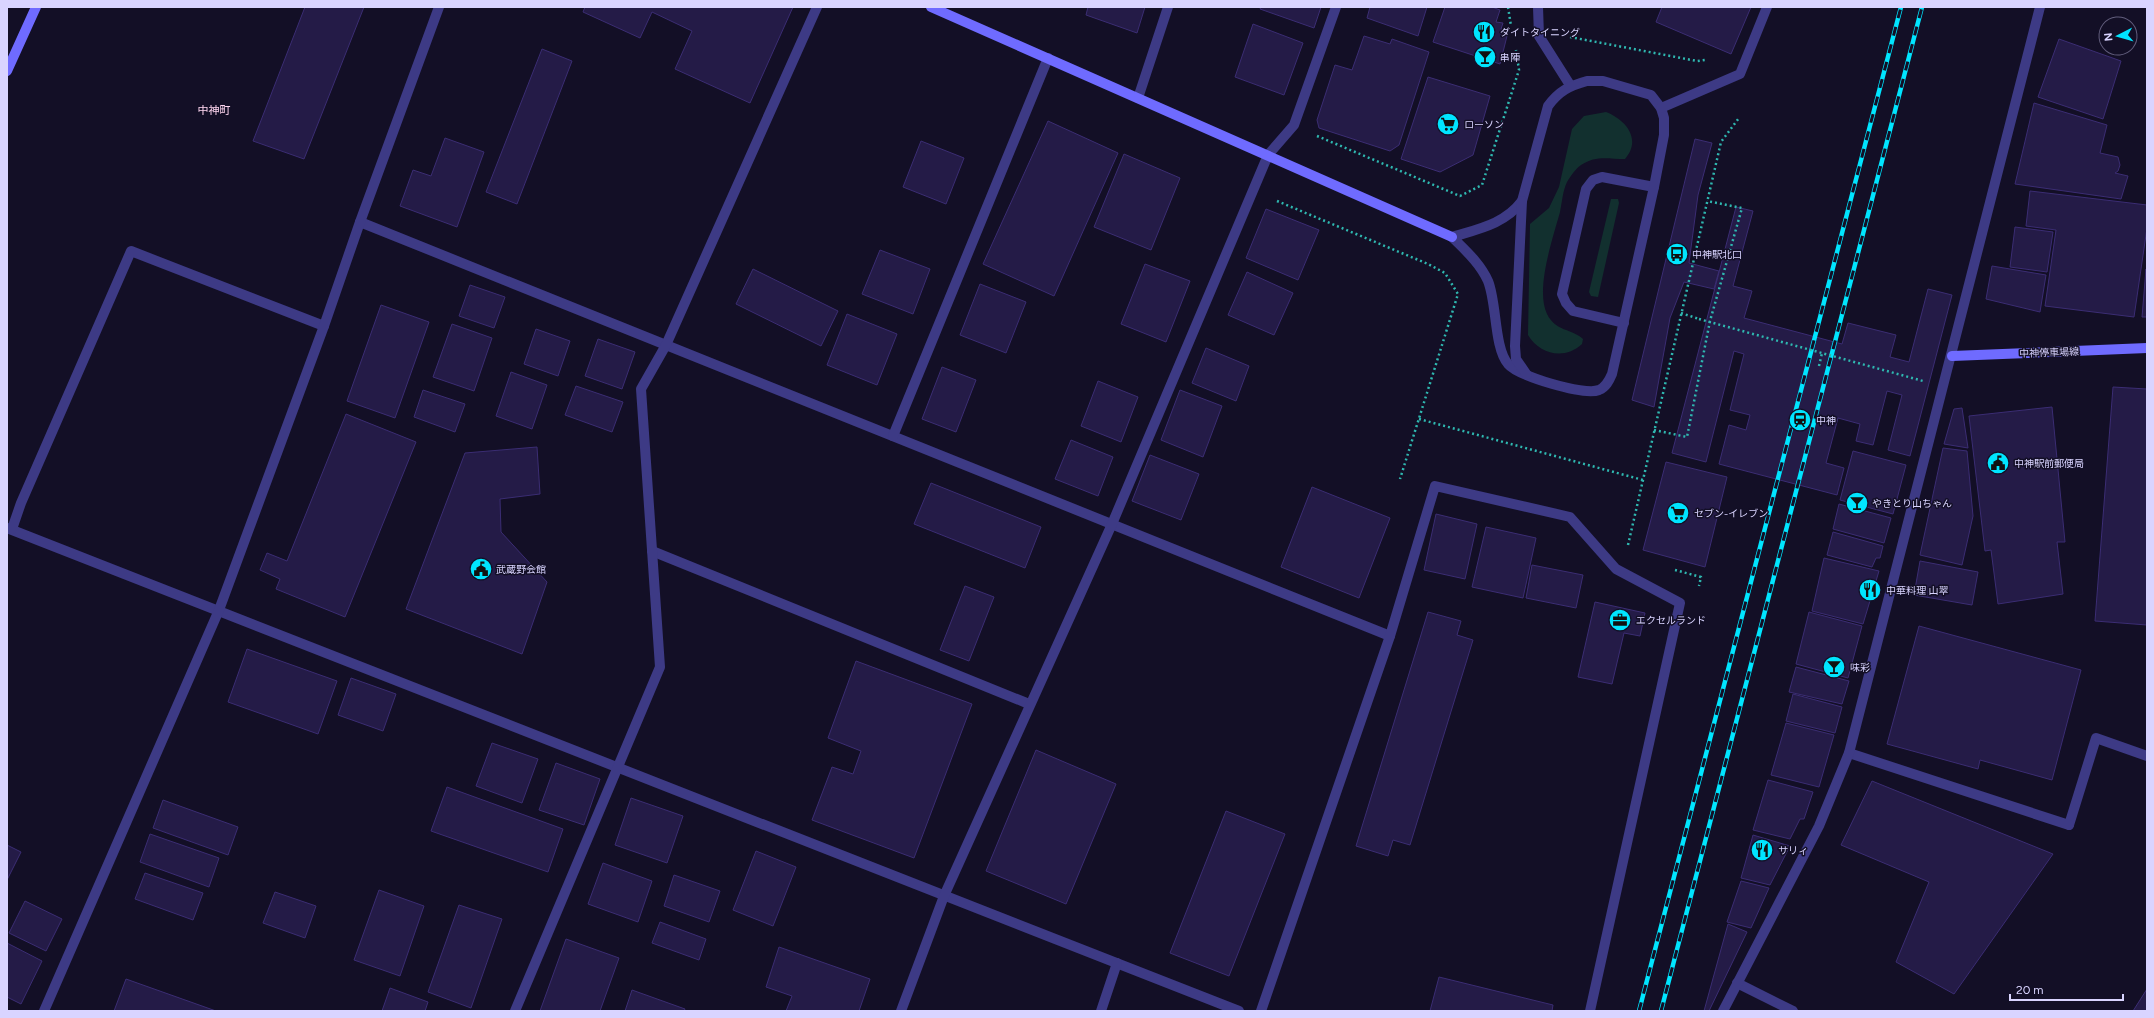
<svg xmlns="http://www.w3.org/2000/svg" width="2154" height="1018" font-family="Figtree,'Noto Sans JP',sans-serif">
<rect width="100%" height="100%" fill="#130f26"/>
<g fill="#12302f">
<path d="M1606,112C1626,120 1642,139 1625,159C1608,159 1596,155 1581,165C1576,168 1570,177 1567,182C1563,190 1562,202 1560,212C1553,238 1535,289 1547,314C1556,332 1571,328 1583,339L1582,344C1565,360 1540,355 1528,335L1530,224L1549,208L1559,187L1572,129L1584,116Z"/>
<path d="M1611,199H1618L1619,203L1598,297L1591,296L1589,292Z"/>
</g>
<g fill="#241b47" stroke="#3b2d73">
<path d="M305,7H364L304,159L253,141Z"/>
<path d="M585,7H793L750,103L675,69L692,31L652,12L640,38L583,12Z"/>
<path d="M1088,7H1145L1137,33L1086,15Z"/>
<path d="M1261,7H1321L1314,28L1260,9Z"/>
<path d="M1370,7H1427L1418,36L1367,18Z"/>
<path d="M1445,7H1492L1500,10L1496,22L1503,23L1501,29L1508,32L1500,64L1433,42Z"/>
<path d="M1662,7H1751L1731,54L1656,22Z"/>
<path d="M1253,24L1303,43L1284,95L1235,77Z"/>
<path d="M1364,36L1390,44L1392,39L1429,52L1399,145L1390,151L1319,128L1317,120L1335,65L1352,70Z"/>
<path d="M2059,39L2121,61L2103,119L2038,97Z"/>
<path d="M542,49L572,61L517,204L486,192Z"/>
<path d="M1428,77L1490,96L1473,155L1440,172L1401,159Z"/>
<path d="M2034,103L2107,125L2100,153L2118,157L2120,165L2118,171L2115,173L2128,176L2121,199L2015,184Z"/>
<path d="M1048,121L1118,153L1054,296L983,264Z"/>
<path d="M445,138L484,152L457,227L400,206L413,170L431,176Z"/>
<path d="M1695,139L1712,143L1698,195L1689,263L1719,271L1714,289L1684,282L1670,318L1654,407L1632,400Z"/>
<path d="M921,141L964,158L946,204L903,187Z"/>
<path d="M1124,154L1180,178L1151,250L1094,227Z"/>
<path d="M2030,191L2147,205V228L2134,317L2045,306L2056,230L2026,226Z"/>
<path d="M1736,207L1753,211L1733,286L1752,291L1744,318L1842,344L1848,323L1896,335L1890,357L1909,362L1928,289L1952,295L1910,456L1888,450L1902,395L1887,391L1873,445L1856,441L1860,424L1838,418L1826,463L1844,468L1837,495L1719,464L1729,425L1746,430L1750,415L1730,410L1744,354L1734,351L1706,462L1672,453Z"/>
<path d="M1266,209L1319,230L1298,280L1246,258Z"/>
<path d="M2015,227L2053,232L2047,272L2010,267Z"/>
<path d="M880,250L930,269L913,314L862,294Z"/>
<path d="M1145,264L1190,281L1166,342L1121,324Z"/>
<path d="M1992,266L2046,275L2040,312L1986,299Z"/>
<path d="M753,269L838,311L821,346L736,304Z"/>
<path d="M2146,269L2147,317H2142Z"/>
<path d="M1247,272L1293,293L1274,335L1228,315Z"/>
<path d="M980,284L1026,302L1006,353L960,335Z"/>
<path d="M470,285L505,297L494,328L459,316Z"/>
<path d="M381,305L429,322L395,418L347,401Z"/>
<path d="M847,314L897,334L877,385L827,365Z"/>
<path d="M452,324L492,338L474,391L433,377Z"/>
<path d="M536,329L570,341L558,376L524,364Z"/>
<path d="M598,339L635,352L622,389L585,376Z"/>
<path d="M1206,348L1249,366L1236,401L1192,383Z"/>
<path d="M942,367L976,380L956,432L922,419Z"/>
<path d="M511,372L547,385L532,429L496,416Z"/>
<path d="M1098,381L1138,397L1121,442L1081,426Z"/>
<path d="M576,386L623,402L612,432L565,415Z"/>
<path d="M2113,387L2147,389V625L2095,621Z"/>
<path d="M423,390L465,404L455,432L414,417Z"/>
<path d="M1180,390L1222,406L1203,457L1161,440Z"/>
<path d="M2052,407L2065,542H2057L2063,594L1998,604L1991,550L1985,551L1969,416Z"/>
<path d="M1962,408L1968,448L1944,444L1954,409Z"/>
<path d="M346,414L416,442L345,617L276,589L280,579L260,570L267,553L287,561Z"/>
<path d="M1071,440L1113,457L1098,496L1055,479Z"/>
<path d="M537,447L540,494L500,499L501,532L547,582L522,654L406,609L465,453Z"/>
<path d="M1943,448L1967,451L1973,516L1962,565L1920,555Z"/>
<path d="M1853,451L1906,465L1893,514L1840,500Z"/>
<path d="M1150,455L1199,474L1181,520L1132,501Z"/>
<path d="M1666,462L1727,477L1705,567L1643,550Z"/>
<path d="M931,483L1041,527L1025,568L914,524Z"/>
<path d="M1312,487L1390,518L1359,598L1281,567Z"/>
<path d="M1839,504L1891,518L1884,543L1833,529Z"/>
<path d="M1436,514L1477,524L1465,579L1424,570Z"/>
<path d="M1486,527L1536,538L1523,598L1472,587Z"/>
<path d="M1833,532L1883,546L1880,558H1876L1872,567L1827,555Z"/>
<path d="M1824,558L1879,571L1863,624L1812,611Z"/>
<path d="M1920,561L1978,572L1972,605L1914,595Z"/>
<path d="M1532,565L1583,575L1576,608L1526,598Z"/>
<path d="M965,586L994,597L969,661L940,650Z"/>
<path d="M1595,602L1645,613L1640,636L1624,633L1612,684L1578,677Z"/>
<path d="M1428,612L1461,621L1457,635L1473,640L1410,845L1393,840L1388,856L1356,846Z"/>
<path d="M1809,612L1862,626L1848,678L1796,664Z"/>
<path d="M1919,626L2081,670L2052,780L1980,760L1978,769L1887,744Z"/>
<path d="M247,649L337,681L318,734L228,702Z"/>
<path d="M856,661L972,704L914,858L812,820L832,767L853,774L861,751L828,738Z"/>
<path d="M1796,667L1849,681L1842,704L1789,692Z"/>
<path d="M351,678L396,694L383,731L338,715Z"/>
<path d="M1793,694L1842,707L1835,733L1786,721Z"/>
<path d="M1786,723L1834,735L1819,787L1771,775Z"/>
<path d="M492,743L538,759L522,803L476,786Z"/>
<path d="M1036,750L1116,784L1066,904L986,871Z"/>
<path d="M556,763L600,779L584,825L539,810Z"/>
<path d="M1768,780L1813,792L1804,819H1800L1790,839L1753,830Z"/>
<path d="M1872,781L2053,854L1954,994L1896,962L1929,882L1841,845Z"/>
<path d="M447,787L563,829L548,872L431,831Z"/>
<path d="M631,798L683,816L667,863L615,845Z"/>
<path d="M163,800L238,827L228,855L153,828Z"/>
<path d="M1226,811L1285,834L1229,976L1170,953Z"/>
<path d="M150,834L219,858L209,887L140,862Z"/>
<path d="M1753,835L1790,846L1770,885L1741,878Z"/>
<path d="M7,845L21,852L7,880Z"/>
<path d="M756,851L796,867L773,926L733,910Z"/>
<path d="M603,863L652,881L638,922L588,904Z"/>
<path d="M145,873L203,893L193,920L135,899Z"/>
<path d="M674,875L720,891L709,922L664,906Z"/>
<path d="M1741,881L1769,888L1751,928L1727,922Z"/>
<path d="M379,890L424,906L400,976L354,960Z"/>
<path d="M275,892L316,906L305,938L263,923Z"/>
<path d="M25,901L62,919L46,951L9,933Z"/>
<path d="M459,905L502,919L471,1008L428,992Z"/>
<path d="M660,922L706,939L699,960L652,943Z"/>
<path d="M1728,924L1747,932L1709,1011H1704Z"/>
<path d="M566,939L619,958L600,1011H540Z"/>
<path d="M7,943L42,961L21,1004L7,997Z"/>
<path d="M779,947L870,979L859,1011H786L792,996L766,987Z"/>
<path d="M1439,977L1553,1005L1552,1011H1430Z"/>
<path d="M126,979L216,1011H114Z"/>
<path d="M390,988L428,1002L425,1011H382Z"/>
<path d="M2147,989V1011H2133Z"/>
<path d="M632,990L685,1009L684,1011H625Z"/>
</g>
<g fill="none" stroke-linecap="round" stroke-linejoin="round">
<g stroke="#2fb8b0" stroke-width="2.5" stroke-dasharray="2 3" stroke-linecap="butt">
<path d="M1508,7L1511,26"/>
<path d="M1570,37L1697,61L1705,60"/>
<path d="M1317,136L1460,196L1482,185L1519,70L1516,50"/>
<path d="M1277,201L1428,264L1445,273L1458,294L1400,479"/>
<path d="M1681,313L1699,319"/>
<path d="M1819,366L1822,353"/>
<path d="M1419,419L1643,480"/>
<path d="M1654,430L1687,437L1710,321L1742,208L1707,201"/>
<path d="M1628,545L1721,142L1739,118"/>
<path d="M1675,570L1701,577L1699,586"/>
</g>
<g stroke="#3d3a85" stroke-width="10">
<path d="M1624,323L1573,311L1566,303L1562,294L1586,189L1593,180L1602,177L1654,187"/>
<path d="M2069,825L2096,738L2147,756"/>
</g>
<g stroke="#3d3a85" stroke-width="10">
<path d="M1538,7L1539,36L1570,85"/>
<path d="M1587,81H1603L1651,95L1661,108L1664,118V135L1654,187L1612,374C1609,381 1606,387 1599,390C1584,396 1518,376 1508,364C1494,348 1497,303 1488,281C1480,263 1465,250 1452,237C1478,229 1505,224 1522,201L1548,106C1559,91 1569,86 1587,81Z"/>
<path d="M1138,98L1168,7"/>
<path d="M1661,108L1740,74L1767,7"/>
<path d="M1522,201L1515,346L1516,359L1527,375"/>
<path d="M360,222L1390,636"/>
<path d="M893,436L1048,58"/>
<path d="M7,528L1239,1011"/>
<path d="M12,529L21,503L131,251L324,326"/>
<path d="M652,551L1029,704"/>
<path d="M1849,753L2069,825"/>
<path d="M1737,983L1793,1011"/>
<path d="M44,1011L219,610L324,326L360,222L439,7"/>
<path d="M515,1011L660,667L641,389L666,345L817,7"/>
<path d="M901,1011L944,896L1112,524L1268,155L1294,125L1336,7"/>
<path d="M1101,1011L1117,963"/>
<path d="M1261,1011L1390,636L1435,486L1570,517L1616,569L1680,603L1590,1011"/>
<path d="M1723,1011L1819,826L1849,753L2040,7"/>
</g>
<g stroke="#6f6bff" stroke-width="10">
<path d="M931,7L1452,237"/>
<path d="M7,71L36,7"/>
<path d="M1952,356L2147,348"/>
</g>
<g stroke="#00e5ff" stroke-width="4.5">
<g id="rail">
<path d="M1639,1011L1901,7"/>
<path d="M1661,1011L1922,7"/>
</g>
</g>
<use href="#rail" stroke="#130f26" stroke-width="3" stroke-dasharray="9" stroke-linecap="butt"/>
<path stroke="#2fb8b0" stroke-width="2.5" stroke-dasharray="2 3" stroke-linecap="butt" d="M1699,319L1923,381"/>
</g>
<defs>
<g id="restaurant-disc" transform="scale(1.15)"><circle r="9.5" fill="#00e5ff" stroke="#130f26"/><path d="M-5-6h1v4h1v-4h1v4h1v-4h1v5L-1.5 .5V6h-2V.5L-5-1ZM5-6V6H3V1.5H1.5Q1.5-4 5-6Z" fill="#111"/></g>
<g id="bar-disc" transform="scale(1.15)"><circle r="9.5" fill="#00e5ff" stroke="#130f26"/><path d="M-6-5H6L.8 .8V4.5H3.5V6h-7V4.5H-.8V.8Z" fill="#111"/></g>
<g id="supermarket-disc" transform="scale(1.15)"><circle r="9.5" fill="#00e5ff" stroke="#130f26"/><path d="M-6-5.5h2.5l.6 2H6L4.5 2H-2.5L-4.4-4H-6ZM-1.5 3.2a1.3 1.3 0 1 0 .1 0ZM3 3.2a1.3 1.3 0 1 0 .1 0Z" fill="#111"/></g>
<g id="bus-disc" transform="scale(1.15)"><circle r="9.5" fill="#00e5ff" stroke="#130f26"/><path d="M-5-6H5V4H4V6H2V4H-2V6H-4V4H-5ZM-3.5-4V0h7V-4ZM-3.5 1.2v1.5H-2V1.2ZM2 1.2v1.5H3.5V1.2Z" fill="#111"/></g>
<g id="station-disc" transform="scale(1.15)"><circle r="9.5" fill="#00e5ff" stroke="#130f26"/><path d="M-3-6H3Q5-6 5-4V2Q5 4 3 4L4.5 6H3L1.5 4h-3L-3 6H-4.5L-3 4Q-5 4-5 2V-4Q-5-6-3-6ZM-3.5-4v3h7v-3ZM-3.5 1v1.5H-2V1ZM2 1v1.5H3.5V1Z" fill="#111"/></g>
<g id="civic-disc" transform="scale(1.15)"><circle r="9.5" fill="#00e5ff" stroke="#130f26"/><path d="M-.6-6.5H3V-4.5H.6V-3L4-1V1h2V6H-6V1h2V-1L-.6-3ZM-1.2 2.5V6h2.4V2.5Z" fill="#111"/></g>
<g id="office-disc" transform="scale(1.15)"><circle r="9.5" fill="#00e5ff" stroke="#130f26"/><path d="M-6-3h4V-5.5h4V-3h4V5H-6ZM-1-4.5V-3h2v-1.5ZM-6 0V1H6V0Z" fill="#111"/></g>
</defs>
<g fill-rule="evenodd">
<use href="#restaurant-disc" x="1484" y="32"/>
<use href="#bar-disc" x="1485" y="57"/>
<use href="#supermarket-disc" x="1448" y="124"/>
<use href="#bus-disc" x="1677" y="254"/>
<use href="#station-disc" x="1800" y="420"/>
<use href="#civic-disc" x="1998" y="463"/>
<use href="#bar-disc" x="1857" y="503"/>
<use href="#supermarket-disc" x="1678" y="513"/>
<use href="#civic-disc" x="481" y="569"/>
<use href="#restaurant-disc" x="1870" y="590"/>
<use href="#office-disc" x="1620" y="620"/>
<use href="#bar-disc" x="1834" y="667"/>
<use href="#restaurant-disc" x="1762" y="850"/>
</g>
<g text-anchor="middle" stroke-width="3" stroke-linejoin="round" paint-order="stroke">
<g font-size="10" fill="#d9d4ff" stroke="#130f26" text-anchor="start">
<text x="1500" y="36">ダイトタイニング</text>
<text x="1500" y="61">串陣</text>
<text x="1464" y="128">ローソン</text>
<text x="1692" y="258">中神駅北口</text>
<text x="1816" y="424">中神</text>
<text x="2014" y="467">中神駅前郵便局</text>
<text x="1872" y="507">やきとり山ちゃん</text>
<text x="1694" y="517">セブン-イレブン</text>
<text x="496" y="573">武蔵野会館</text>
<text x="1886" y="594">中華料理 山翠</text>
<text x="1636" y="624">エクセルランド</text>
<text x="1850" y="671">味彩</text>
<text x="1778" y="854">サリィ</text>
</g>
<g font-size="10" fill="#d9d4ff" stroke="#130f26">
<text transform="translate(2049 352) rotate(-2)" y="4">中神停車場線</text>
</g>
<g font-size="11" fill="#ffd6f0" stroke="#130f26">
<text x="214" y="114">中神町</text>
</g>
</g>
<rect width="2154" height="1018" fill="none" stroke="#d9d4ff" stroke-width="16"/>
<g transform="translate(2118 36) rotate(264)"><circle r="19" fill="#130f26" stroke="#625e7d"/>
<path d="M0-3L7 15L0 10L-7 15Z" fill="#00e5ff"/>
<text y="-6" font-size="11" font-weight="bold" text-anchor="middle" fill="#d9d4ff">N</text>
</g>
<path d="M2010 994v6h113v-6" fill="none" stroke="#d9d4ff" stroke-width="2"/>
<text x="2016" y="994" font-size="12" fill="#d9d4ff" stroke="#130f26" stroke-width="3" paint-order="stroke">20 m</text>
</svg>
